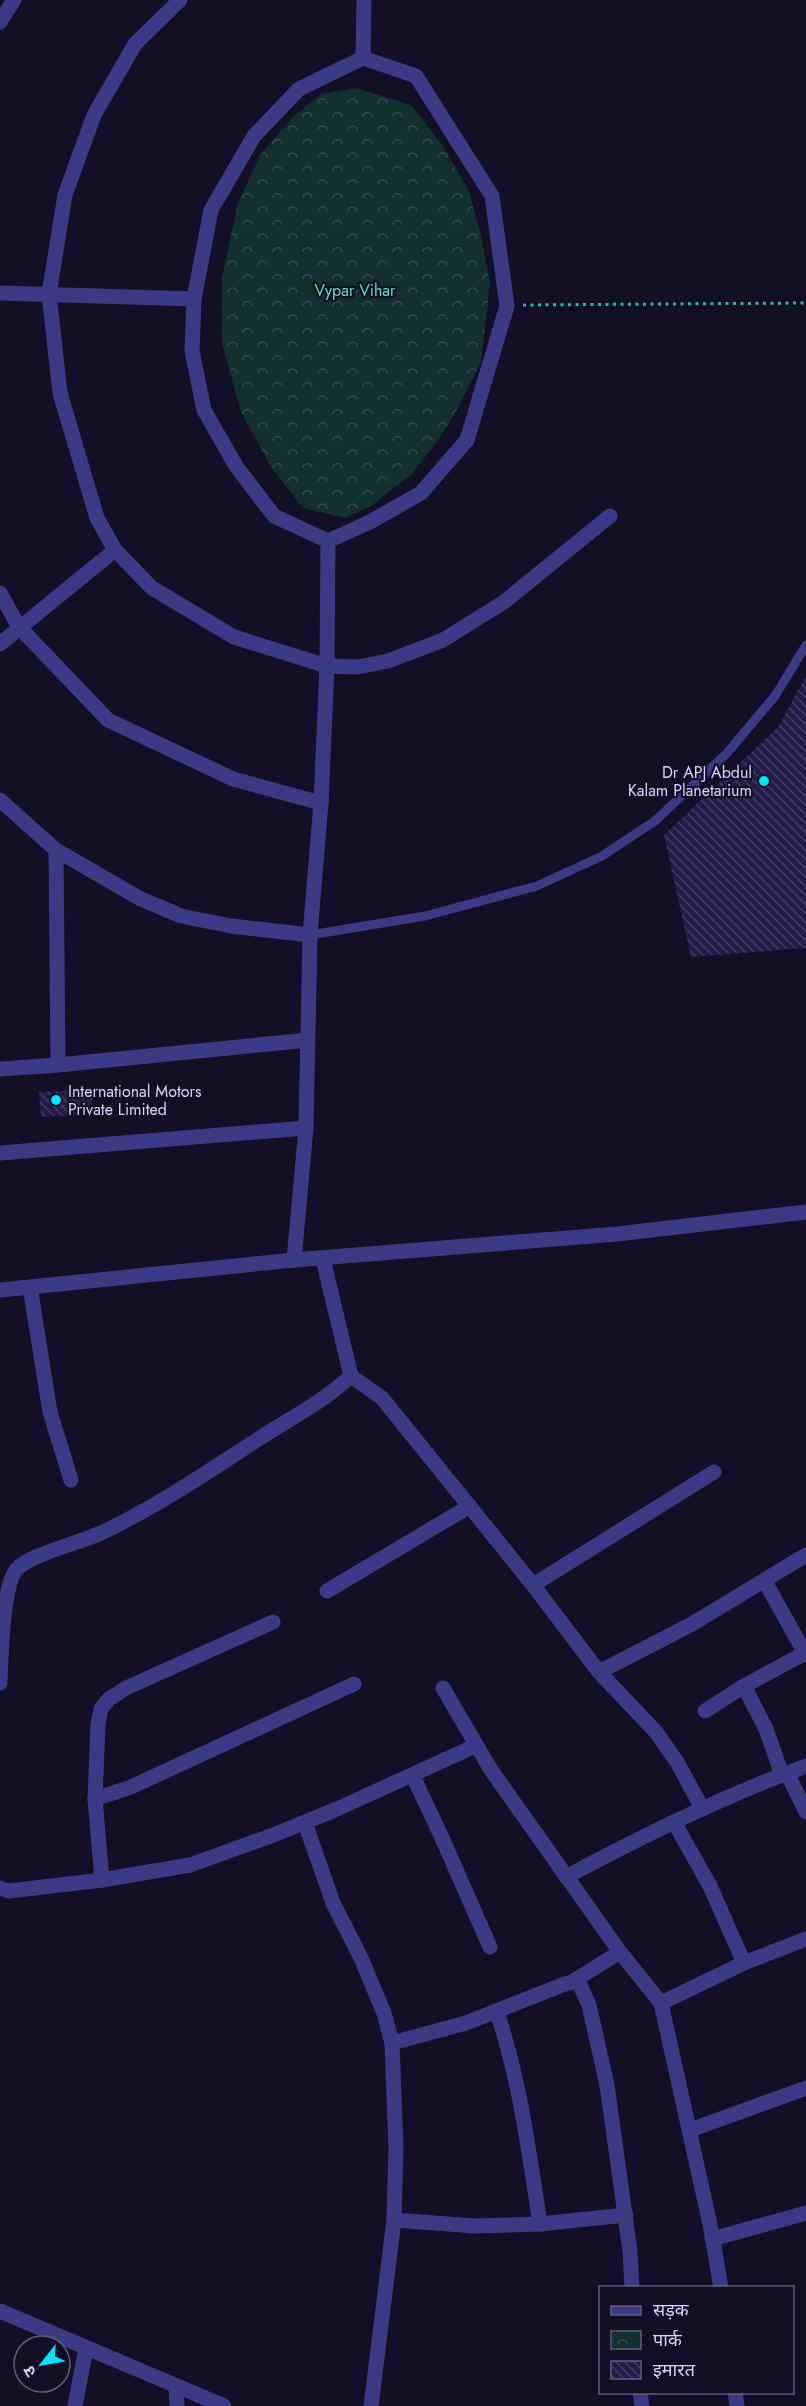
<svg xmlns="http://www.w3.org/2000/svg" width="806" height="2406" font-family="Jost,'Noto Sans Devanagari',sans-serif">
<defs>
<pattern id="park-crowns" width="20" height="18" patternUnits="userSpaceOnUse" patternTransform="scale(1.5)"><rect width="20" height="18" fill="#12302f"/><path d="M2 6a3 3 0 1 1 6 0M12 15a3 3 0 1 1 6 0" fill="none" stroke="#344d4e"/></pattern>
<pattern id="building-back-hatch" width="6" height="6" patternUnits="userSpaceOnUse" patternTransform="scale(1.5)"><rect width="6" height="6" fill="#241b47"/><path d="M-1 5l2 2M0 0l6 6M5-1l2 2" fill="none" stroke="#433b63"/></pattern>
</defs>
<rect width="100%" height="100%" fill="#130f26"/>
<path fill="url(#park-crowns)" d="M356,88L411,105L443,146L469,191L480,232L490,284L481,362L457,410L436,443L412,474L371,506L345,518L303,508L271,467L241,412L222,343V277L238,203L260,155L293,117L321,94Z"/>
<g fill="url(#building-back-hatch)">
<path d="M806,676V948L691,957L664,835L778,727Z"/>
<path d="M91,1089L93,1114L41,1117L39,1092Z"/>
</g>
<g fill="none" stroke-linecap="round" stroke-linejoin="round">
<path stroke="#2fb8b0" stroke-width="3" stroke-dasharray="3 4.5" stroke-linecap="butt" d="M523,305L806,303"/>
<path stroke="#3d3a85" stroke-width="9" d="M310,935L425,916L537,886L602,856L655,821L727,753L775,696L806,645"/>
<g stroke="#3d3a85" stroke-width="15">
<path d="M180,0L135,44L94,115L65,195L49,294L60,393L97,518L115,550L152,588L234,637L327,666L358,667L388,661L443,640L504,602L610,516"/>
<path d="M0,22L14,0"/>
<path d="M363,58L364,0"/>
<path d="M0,293L194,299"/>
<path d="M0,593L19,627L108,720L233,779L321,803"/>
<path d="M0,644L115,550"/>
<path d="M0,800L56,850L139,898L181,916L231,926L310,935"/>
<path d="M56,850L58,1065"/>
<path d="M0,1069L58,1065L308,1040"/>
<path d="M0,1153L306,1128"/>
<path d="M294,1260L617,1234L806,1212"/>
<path d="M30,1287L50,1412L71,1480"/>
<path d="M0,1290L294,1260L306,1128L310,935L321,803L327,666L328,541L274,516L236,466L204,410L192,351L194,299L211,210L254,136L299,89L363,58L416,76L492,196L507,306L467,440L421,493L370,522L328,541"/>
<path d="M351,1376L382,1398L533,1585L599,1672L656,1732L677,1762L702,1808"/>
<path d="M764,1580L806,1655"/>
<path d="M533,1585L714,1472"/>
<path d="M327,1591L470,1506"/>
<path d="M599,1672L692,1624L806,1555"/>
<path d="M0,1683C1,1658 2,1588 16,1570C27,1555 83,1542 103,1532C158,1506 209,1471 260,1438C291,1418 324,1401 351,1376L323,1259"/>
<path d="M744,1686L766,1729L781,1772L787,1773L806,1812"/>
<path d="M443,1688L491,1770L620,1952L661,2003L711,2229L721,2288"/>
<path d="M705,1711L744,1686L805,1653"/>
<path d="M413,1776L443,1840L490,1947"/>
<path d="M95,1799L131,1787L354,1684"/>
<path d="M674,1822L710,1886L744,1963"/>
<path d="M305,1823L333,1903L361,1958L384,2013L392,2043L396,2148L394,2220L371,2406"/>
<path d="M566,1877C644,1835 723,1796 806,1766"/>
<path d="M102,1880L95,1799L98,1724L101,1709L109,1699L126,1688L273,1622"/>
<path d="M0,1888L9,1891L102,1880L190,1865L276,1834L337,1809L475,1746"/>
<path d="M572,1982L620,1952"/>
<path d="M661,2003L744,1963L806,1939"/>
<path d="M497,2012C520,2081 529,2152 540,2224"/>
<path d="M392,2043L466,2023L562,1985L572,1982L579,1983L589,2005L607,2085L630,2251L632,2288"/>
<path d="M690,2130L806,2088"/>
<path d="M394,2220L475,2226L540,2224L626,2215"/>
<path d="M712,2239L806,2213"/>
<path d="M0,2311L224,2406"/>
<path d="M176,2387L177,2406"/>
<path d="M640,2392L642,2406"/>
<path d="M735,2392L737,2406"/>
<path d="M75,2406L86,2348"/>
</g>
</g>
<g fill="#00e5ff" stroke="#130f26" stroke-width="2">
<circle cx="764" cy="781" r="6"/>
<circle cx="56" cy="1100" r="6"/>
</g>
<g text-anchor="middle" stroke-width="4.5" stroke-linejoin="round" paint-order="stroke">
<g font-size="16" fill="#5fe0c0" stroke="#130f26">
<text x="355" y="296">Vypar Vihar</text>
</g>
<g font-size="16" fill="#d9d4ff" stroke="#130f26" text-anchor="end">
<text x="752" y="778">Dr APJ Abdul<tspan x="752" dy="18">Kalam Planetarium</tspan></text>
<text x="68" y="1097" text-anchor="start">International Motors<tspan x="68" dy="18">Private Limited</tspan></text>
</g>
</g>
<rect x="599" y="2286" width="195" height="108" fill="#130f26" stroke="#625e7d" stroke-width="1.5"/>
<rect x="611" y="2306" width="30" height="9" fill="#3d3a85" stroke="#625e7d" stroke-width="1.5"/>
<text x="653" y="2316" font-size="18" fill="#d9d4ff">सड़क</text>
<rect x="611" y="2331" width="30" height="18" fill="url(#park-crowns)" stroke="#625e7d" stroke-width="1.5"/>
<text x="653" y="2346" font-size="18" fill="#d9d4ff">पार्क</text>
<rect x="611" y="2361" width="30" height="18" fill="url(#building-back-hatch)" stroke="#625e7d" stroke-width="1.5"/>
<text x="653" y="2376" font-size="18" fill="#d9d4ff">इमारत</text>
<g transform="translate(42 2364) rotate(239)"><circle r="28" fill="#130f26" stroke="#625e7d" stroke-width="1.5"/>
<path d="M0-4.5L10 22L0 15L-10 22Z" fill="#00e5ff"/>
<text y="-9" font-size="16" font-weight="bold" text-anchor="middle" fill="#d9d4ff">उ</text>
</g>
</svg>
